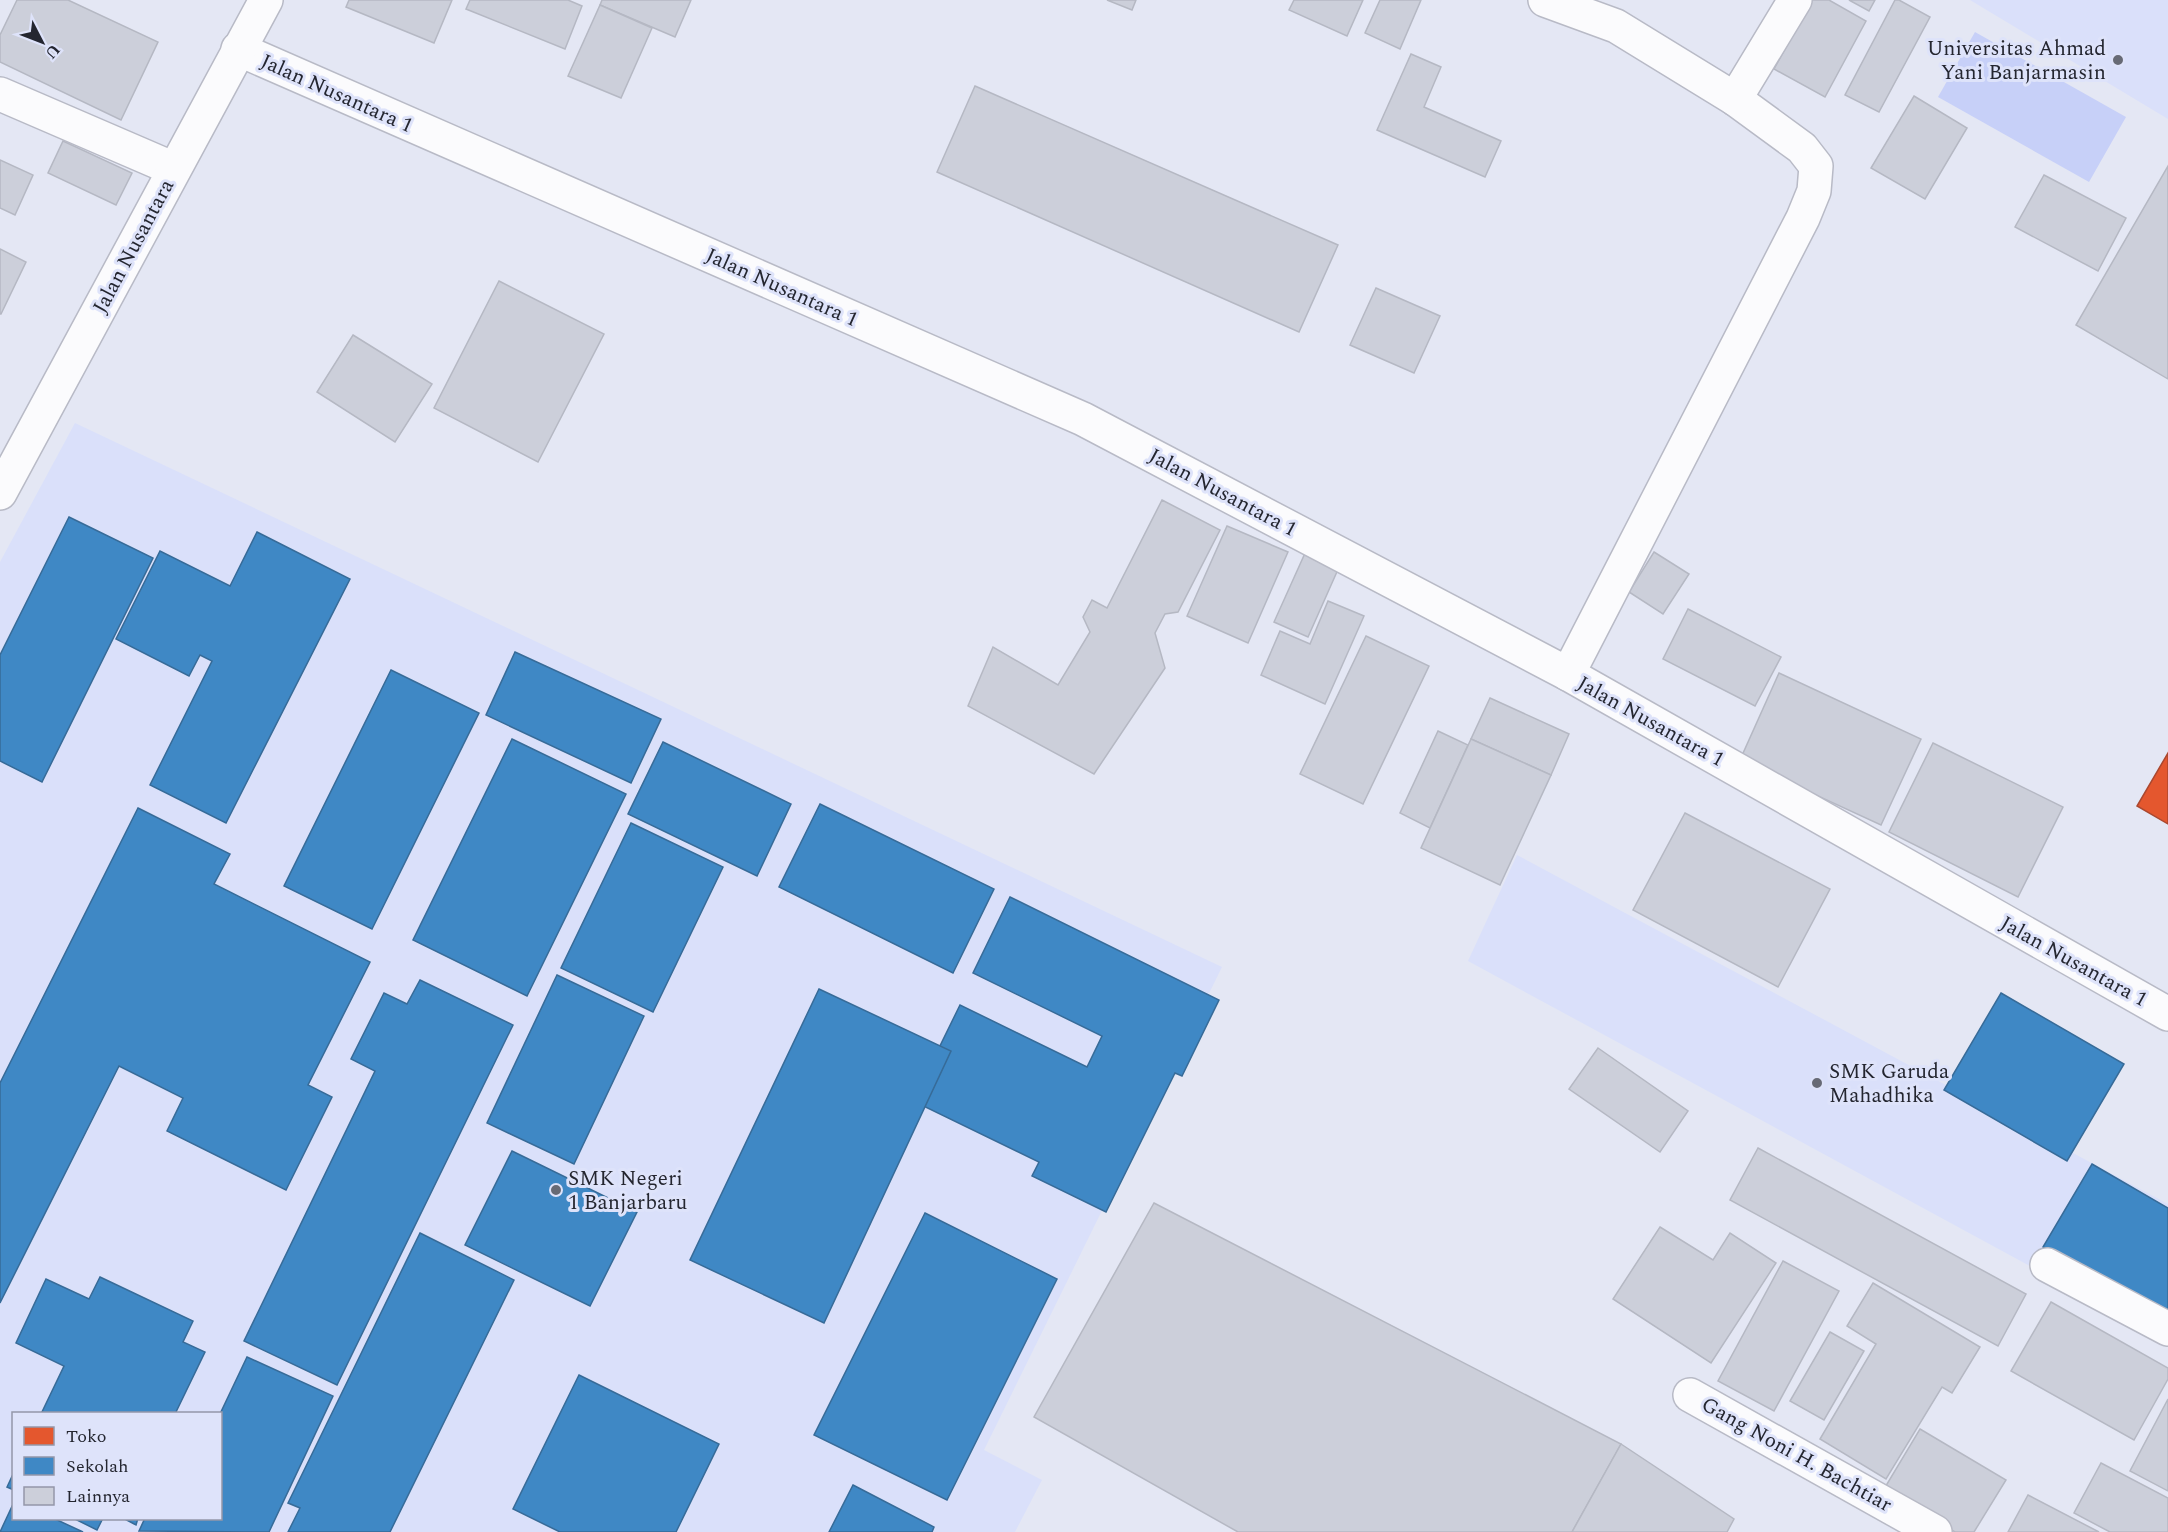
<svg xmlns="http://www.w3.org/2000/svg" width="2168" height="1532" font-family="Spectral,serif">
<rect width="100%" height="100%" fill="#e4e7f4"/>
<g fill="#dae0fa" fill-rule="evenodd">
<path d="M1970,0H2168V119Z"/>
<path d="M75,423L1222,967L984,1450L1042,1480L1015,1532H0V562ZM14,1414H220V1518H14Z"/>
<path d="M1517,855L2168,1204V1341L1468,961Z"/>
</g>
<path fill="#c7d0f8" d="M1975,32L2126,117L2089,182L1938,97Z"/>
<path fill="#e4572e" stroke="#aa482f" stroke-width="1.5" d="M2168,753V824L2137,806Z"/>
<g fill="#3f88c5" stroke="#376b98" stroke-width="1.5">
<path d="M69,517L153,558L42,782L0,761V655Z"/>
<path d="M257,532L350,579L226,823L150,785L212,661L200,655L189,676L116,639L160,551L230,586Z"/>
<path d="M515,652L661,719L631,783L486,715Z"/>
<path d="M391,670L479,713L372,929L284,886Z"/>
<path d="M512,739L626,794L527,996L413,940Z"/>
<path d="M663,742L791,804L757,876L628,814Z"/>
<path d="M820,804L994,889L953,973L779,887Z"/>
<path d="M138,808L230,854L214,884L370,962L308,1085L332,1097L286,1190L167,1131L183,1098L119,1066L0,1303V1083Z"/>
<path d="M631,823L723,867L653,1012L561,968Z"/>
<path d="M1010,897L1219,1000L1182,1076L1175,1073L1106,1212L1032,1176L1039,1162L913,1101L960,1005L1087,1067L1102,1036L973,973Z"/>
<path d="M557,975L644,1016L574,1164L487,1123Z"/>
<path d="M420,980L513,1025L337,1385L244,1341L375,1071L351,1059L384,993L407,1004Z"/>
<path d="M819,989L951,1051L824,1323L690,1260Z"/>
<path d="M2001,993L2124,1064L2067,1161L1944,1090Z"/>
<path d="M512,1151L637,1212L590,1306L465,1245Z"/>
<path d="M2092,1164L2168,1208V1319L2043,1247Z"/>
<path d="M925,1213L1057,1279L947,1500L814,1435Z"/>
<path d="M420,1233L514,1280L390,1532H288L300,1508L288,1503Z"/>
<path d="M100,1277L193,1321L183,1342L205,1352L175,1414H41L64,1366L16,1343L46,1279L89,1299Z"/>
<path d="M247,1357L333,1396L269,1532L139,1531L145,1518H220V1414Z"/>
<path d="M579,1375L719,1444L676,1532H560L513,1509Z"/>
<path d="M14,1472V1490L7,1487Z"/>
<path d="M853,1485L934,1527L932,1532H829Z"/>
<path d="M14,1502V1518H53L83,1532H0Z"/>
<path d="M73,1518H103L97,1530Z"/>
<path d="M123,1518H138L136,1525Z"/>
</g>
<g fill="#cccfda" stroke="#b5b8c3" stroke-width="1.5">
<path d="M17,0H68L158,42L121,120L0,62V35Z"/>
<path d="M349,0H452L434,43L346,7Z"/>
<path d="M470,0H568L582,6L565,49L466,9Z"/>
<path d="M602,0H691L675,37L600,5Z"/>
<path d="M1107,0H1136L1132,10Z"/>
<path d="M1294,0H1363L1347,36L1289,10Z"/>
<path d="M1380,0H1421L1400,49L1365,33Z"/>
<path d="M1812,0H1829L1866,21L1825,97L1774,69Z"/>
<path d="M1849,0H1875L1869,11Z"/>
<path d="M1895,0H1899L1930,17L1879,112L1845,95Z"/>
<path d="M600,5L652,28L621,98L568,76Z"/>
<path d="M1411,54L1441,67L1424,107L1501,141L1485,177L1377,130Z"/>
<path d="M975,86L1338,245L1299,332L937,172Z"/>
<path d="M1914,96L1967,128L1925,199L1871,168Z"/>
<path d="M63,141L132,173L116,205L48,173Z"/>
<path d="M0,160L33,175L15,215L0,208Z"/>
<path d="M2168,166V379L2076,325Z"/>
<path d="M2044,175L2126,218L2098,271L2015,227Z"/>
<path d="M0,249L26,262L1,314H0Z"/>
<path d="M499,281L604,334L538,462L434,408Z"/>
<path d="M1376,288L1440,316L1414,373L1350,345Z"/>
<path d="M353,335L432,384L395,442L317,392Z"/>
<path d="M1162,500L1220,530L1178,612L1165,614L1155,633L1165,668L1094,774L968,706L993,647L1058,685L1090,632L1083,617L1092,600L1107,608Z"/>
<path d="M1227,526L1288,552L1248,643L1187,616Z"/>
<path d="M1306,551L1340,565L1308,637L1274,622Z"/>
<path d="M1654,552L1689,574L1663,614L1629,592Z"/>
<path d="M1328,601L1364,616L1325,704L1261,675L1280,631L1310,644Z"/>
<path d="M1688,609L1781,657L1755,706L1663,659Z"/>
<path d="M1366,636L1429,666L1363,804L1300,774Z"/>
<path d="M1779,673L1921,739L1881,825L1740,760Z"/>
<path d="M1490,698L1569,734L1551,775L1471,739Z"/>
<path d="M1438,731L1468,745L1430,828L1400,813Z"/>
<path d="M1471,739L1551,775L1500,885L1421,848Z"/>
<path d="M1933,743L2063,807L2018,897L1889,832Z"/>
<path d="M1685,813L1830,889L1778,987L1633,910Z"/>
<path d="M1598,1048L1688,1111L1660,1152L1569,1089Z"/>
<path d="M1758,1148L2026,1294L1998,1346L1730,1200Z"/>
<path d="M1154,1203L1621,1444L1572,1532H1238L1034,1417Z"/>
<path d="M1660,1227L1713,1260L1730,1233L1776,1263L1711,1363L1613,1299Z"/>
<path d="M1783,1261L1839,1291L1774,1411L1718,1381Z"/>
<path d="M1873,1283L1980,1347L1952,1393L1942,1387L1886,1479L1820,1439L1876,1344L1847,1326Z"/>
<path d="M2051,1302L2168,1368V1379L2134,1440L2011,1371Z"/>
<path d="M1830,1332L1864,1351L1824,1420L1790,1401Z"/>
<path d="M2168,1399V1491L2130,1471Z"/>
<path d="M1920,1429L2006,1480L1974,1532H1955L1884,1489Z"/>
<path d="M1621,1444L1734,1519L1727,1532H1572Z"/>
<path d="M2101,1463L2168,1498V1532H2110L2074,1513Z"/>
<path d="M2028,1495L2099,1532H2008Z"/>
</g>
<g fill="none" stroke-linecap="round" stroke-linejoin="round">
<g stroke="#b8bac6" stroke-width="36">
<g id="minor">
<path d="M1545,0L1616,26L1735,99L1802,148L1816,166L1814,191L1803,218L1568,674"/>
<path d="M238,49L1083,419L1568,674L2168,1014"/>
<path d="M0,94L174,169"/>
<path d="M1735,99L1795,0"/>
<path d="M0,493L266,0"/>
<path d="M2047,1265L2168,1329"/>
<path d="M1690,1395L1935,1532"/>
</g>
</g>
<use href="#minor" stroke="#fbfbfd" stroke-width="33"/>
</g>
<g fill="#676a75" stroke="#dee3fa" stroke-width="2">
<circle cx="2118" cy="60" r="6"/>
<circle cx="1817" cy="1083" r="6"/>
<circle cx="556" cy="1190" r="6"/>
</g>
<g text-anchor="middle" stroke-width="6" stroke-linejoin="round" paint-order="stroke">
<g font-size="21" fill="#242630" stroke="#dee3fa" text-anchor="start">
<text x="2106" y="55" text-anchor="end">Universitas Ahmad<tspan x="2106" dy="24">Yani Banjarmasin</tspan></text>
<text x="1829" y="1078">SMK Garuda<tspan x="1829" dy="24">Mahadhika</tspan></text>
<text x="568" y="1185">SMK Negeri<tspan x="568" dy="24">1 Banjarbaru</tspan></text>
</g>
<g font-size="21" fill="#242630" stroke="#dee3fa">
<text transform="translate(337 93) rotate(24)" y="7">Jalan Nusantara 1</text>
<text transform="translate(133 246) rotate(-62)" y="7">Jalan Nusantara</text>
<text transform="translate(782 287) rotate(24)" y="7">Jalan Nusantara 1</text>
<text transform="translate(1223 492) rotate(28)" y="7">Jalan Nusantara 1</text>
<text transform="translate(1651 721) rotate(29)" y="7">Jalan Nusantara 1</text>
<text transform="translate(2074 961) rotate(29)" y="7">Jalan Nusantara 1</text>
<text transform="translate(1797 1454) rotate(29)" y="7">Gang Noni H. Bachtiar</text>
</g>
</g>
<rect x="12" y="1412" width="210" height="108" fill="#dee3fa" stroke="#9497a9" stroke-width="1.5"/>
<rect x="24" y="1427" width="30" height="18" fill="#e4572e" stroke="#9497a9" stroke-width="1.5"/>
<text x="66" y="1442" font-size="18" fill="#242630">Toko</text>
<rect x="24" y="1457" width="30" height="18" fill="#3f88c5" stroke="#9497a9" stroke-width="1.5"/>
<text x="66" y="1472" font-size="18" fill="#242630">Sekolah</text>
<rect x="24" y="1487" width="30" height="18" fill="#cccfda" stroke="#9497a9" stroke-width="1.5"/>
<text x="66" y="1502" font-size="18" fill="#242630">Lainnya</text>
<g transform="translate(42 42) rotate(132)" stroke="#dee3fa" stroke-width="4.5" paint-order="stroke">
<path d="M0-4.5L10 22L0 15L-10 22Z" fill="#242630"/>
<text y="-9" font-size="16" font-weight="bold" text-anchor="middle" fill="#242630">U</text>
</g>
</svg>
